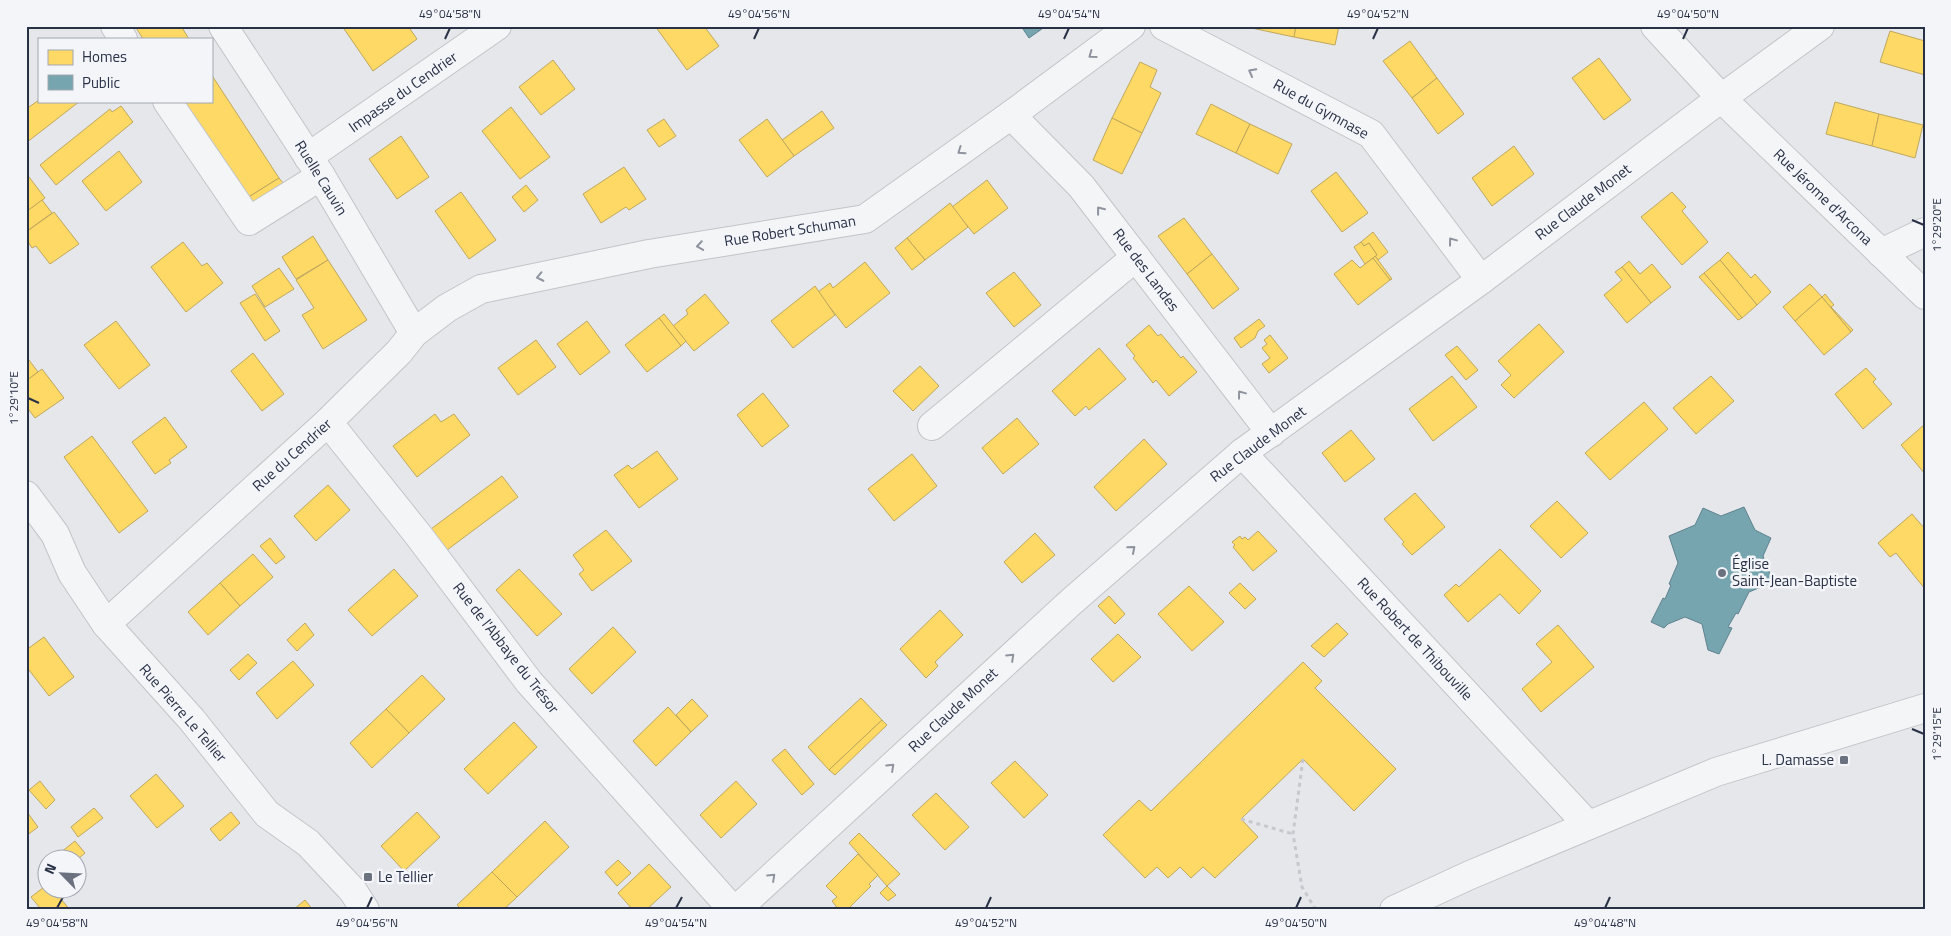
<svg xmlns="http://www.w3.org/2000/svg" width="1951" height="936" font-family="'Titillium Web',sans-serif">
<rect width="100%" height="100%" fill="#e5e7ea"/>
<g fill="#ffd966" stroke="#bfa75c">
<path d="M135,26H181L189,39H143Z"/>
<path d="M342,26H408L417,39L373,71Z"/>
<path d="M655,26H704L719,46L687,70Z"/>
<path d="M1242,26H1296L1294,37Z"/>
<path d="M1296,26H1339L1335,45L1294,37Z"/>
<path d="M1890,31L1925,41V75L1880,62Z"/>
<path d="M1410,41L1437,78L1412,98L1383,61Z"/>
<path d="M1599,58L1631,100L1604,120L1572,78Z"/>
<path d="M553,60L575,89L541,115L519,87Z"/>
<path d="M1140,62L1157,70L1150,87L1161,93L1142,133L1112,118Z"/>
<path d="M211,74L279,178L247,198L183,101H211Z"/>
<path d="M1437,78L1464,114L1438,134L1412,98Z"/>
<path d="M39,100V101H80L26,143V109Z"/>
<path d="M1835,102L1879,114L1872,146L1826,134Z"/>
<path d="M1211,104L1250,124L1236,153L1196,134Z"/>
<path d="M121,106L133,122L56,185L40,165L110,109L112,112Z"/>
<path d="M511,107L550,157L520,179L482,131Z"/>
<path d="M822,111L834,128L794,156L782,140Z"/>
<path d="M1879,114L1923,125L1915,158L1872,146Z"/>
<path d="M1112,118L1142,133L1122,174L1093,160Z"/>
<path d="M664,119L676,136L659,147L647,130Z"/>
<path d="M767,119L794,156L767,177L739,140Z"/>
<path d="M1250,124L1292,144L1278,174L1236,153Z"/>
<path d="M401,136L429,177L397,199L369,159Z"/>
<path d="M1514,146L1534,174L1492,206L1472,178Z"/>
<path d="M119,151L142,182L106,211L82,181Z"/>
<path d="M624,167L646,199L629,210L626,207L601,223L583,194Z"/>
<path d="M1336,172L1368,213L1342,232L1311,191Z"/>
<path d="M26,173L45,198L26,212Z"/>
<path d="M279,178L283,183L251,204L247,198Z"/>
<path d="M987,180L1008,208L974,234L952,207Z"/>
<path d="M526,185L538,200L524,212L512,197Z"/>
<path d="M461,192L496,240L469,259L435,211Z"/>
<path d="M1672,192L1686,207L1682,211L1708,242L1682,265L1641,217Z"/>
<path d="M42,200L52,213L27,231L26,212Z"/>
<path d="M950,203L968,227L925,260L907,238Z"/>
<path d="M54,212L79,244L50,264L36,246L32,248L26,239V232Z"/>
<path d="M1184,218L1212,254L1187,274L1158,236Z"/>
<path d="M1373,232L1388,252L1378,260L1375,256L1377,255L1369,243L1364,246L1361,242Z"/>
<path d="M313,236L328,260L296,279L282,257Z"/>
<path d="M907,238L925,260L912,270L895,248Z"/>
<path d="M183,242L202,266L207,263L223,283L186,312L151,267Z"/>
<path d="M1361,242L1364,246L1369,243L1377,255L1365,264L1354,247Z"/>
<path d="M1728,252L1751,278L1755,274L1771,292L1757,305L1720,260Z"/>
<path d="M1212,254L1239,289L1213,309L1187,274Z"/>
<path d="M1375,256L1378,260L1392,279L1390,280L1373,258Z"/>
<path d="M1373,258L1390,280L1358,305L1334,274L1352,260L1360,268Z"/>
<path d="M328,260L367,320L323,349L302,315L314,308L296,280Z"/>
<path d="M1720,260L1757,305L1742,318L1704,273Z"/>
<path d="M1629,261L1640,274L1652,264L1671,287L1651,303L1622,267Z"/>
<path d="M865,262L890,293L846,328L818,292L830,283L833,288Z"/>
<path d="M1622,267L1651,303L1627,323L1604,295L1622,280L1615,272Z"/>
<path d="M279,268L294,289L265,307L252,286Z"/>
<path d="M1014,272L1041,305L1014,327L986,293Z"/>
<path d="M1704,273L1742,318L1738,320L1699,277Z"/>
<path d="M1810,284L1822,297L1795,321L1783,307Z"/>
<path d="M815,286L835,315L793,348L771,321Z"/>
<path d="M255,294L280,331L265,341L240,303Z"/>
<path d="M705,294L729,323L694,351L673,326L688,314L686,310Z"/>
<path d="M1825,294L1834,305L1831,307L1853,330L1851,332L1822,297Z"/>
<path d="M1822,297L1851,332L1824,355L1795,321Z"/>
<path d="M664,314L686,341L681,346L659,318Z"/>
<path d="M659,318L681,346L647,372L625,345Z"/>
<path d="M1259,319L1265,326L1258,331L1255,338L1241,348L1234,338Z"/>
<path d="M116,321L150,365L119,389L84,345Z"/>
<path d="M587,321L610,352L580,375L557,344Z"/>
<path d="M1539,324L1564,352L1514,398L1501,385L1511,375L1498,361Z"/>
<path d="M1149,325L1158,336L1161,334L1181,358L1183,356L1197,372L1169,396L1156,380L1153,383L1133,358L1135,356L1126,345Z"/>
<path d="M1270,335L1288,358L1269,373L1262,364L1270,358L1262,348L1267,344L1264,340Z"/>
<path d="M536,340L556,367L518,395L498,368Z"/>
<path d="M1457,346L1478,370L1466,380L1445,355Z"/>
<path d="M1099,348L1126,379L1089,410L1086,406L1075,416L1052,391Z"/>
<path d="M253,353L284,394L262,411L231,371Z"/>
<path d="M29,360L38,372L26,381V362Z"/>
<path d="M920,366L939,386L913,411L893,391Z"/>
<path d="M1866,368L1876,379L1873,382L1892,404L1863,429L1835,394Z"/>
<path d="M42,369L64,398L35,418L26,406V381Z"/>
<path d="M1452,376L1477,407L1433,441L1409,409Z"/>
<path d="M1711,376L1734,401L1696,434L1673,408Z"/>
<path d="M763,393L789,426L762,447L737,415Z"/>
<path d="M1644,402L1668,429L1610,480L1585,453Z"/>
<path d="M435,414L441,422L454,414L470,435L417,477L393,446Z"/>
<path d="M165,417L187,447L169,460L171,463L155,474L132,442Z"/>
<path d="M1017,418L1039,444L1003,474L982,448Z"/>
<path d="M1925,424V474L1901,445Z"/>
<path d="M1351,430L1375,459L1345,482L1322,453Z"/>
<path d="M92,436L148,511L119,533L64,457Z"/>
<path d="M1144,439L1167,464L1116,511L1094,487Z"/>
<path d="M657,451L678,479L639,508L614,475L628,465L632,469Z"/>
<path d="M912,454L937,486L894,521L868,489Z"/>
<path d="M502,476L518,497L447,550L431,529Z"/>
<path d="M328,485L350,510L316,541L294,516Z"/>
<path d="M1415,493L1445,527L1412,555L1402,544L1404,542L1384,519Z"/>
<path d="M1557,501L1588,533L1561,558L1530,526Z"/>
<path d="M1912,514L1925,529V589L1896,553L1890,557L1878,543Z"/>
<path d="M606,530L632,561L592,591L579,574L584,570L573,555Z"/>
<path d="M1258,531L1277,551L1253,571L1233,547L1235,545L1232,542L1240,536L1242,539L1245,537L1248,540Z"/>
<path d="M1035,533L1055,555L1022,583L1004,562Z"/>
<path d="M270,538L285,557L276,564L260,546Z"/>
<path d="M1500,549L1541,591L1519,614L1500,594L1468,622L1444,595L1456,584L1459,587Z"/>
<path d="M253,554L273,577L240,606L220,583Z"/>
<path d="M394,569L418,596L372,636L348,610Z"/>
<path d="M519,569L562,614L537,636L496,590Z"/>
<path d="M220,583L240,606L208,635L188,612Z"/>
<path d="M1240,583L1256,599L1245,609L1229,593Z"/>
<path d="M1189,586L1224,622L1192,651L1158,614Z"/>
<path d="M1109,596L1125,614L1115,624L1098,606Z"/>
<path d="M940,610L963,635L935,662L938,666L926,678L900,649Z"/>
<path d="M305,623L314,635L297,651L287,640Z"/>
<path d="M1337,623L1348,634L1324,657L1311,646Z"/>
<path d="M1558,625L1594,667L1541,712L1522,689L1552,662L1536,644Z"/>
<path d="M613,627L636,652L592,694L569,669Z"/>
<path d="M1118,634L1141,657L1113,682L1091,659Z"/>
<path d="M44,637L74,677L49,696L26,666V650Z"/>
<path d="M248,654L257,663L239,680L230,670Z"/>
<path d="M293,661L314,685L277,719L256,693Z"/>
<path d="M1303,662L1322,681L1315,688L1396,769L1354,811L1303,759L1241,819L1258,837L1215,878L1203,867L1191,878L1180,867L1168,878L1157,867L1145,878L1103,835L1139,800L1151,811Z"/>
<path d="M422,675L445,699L409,733L386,709Z"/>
<path d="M861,698L882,720L829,770L808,747Z"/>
<path d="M692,699L708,716L691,732L676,715Z"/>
<path d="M668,707L691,732L656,766L633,741Z"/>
<path d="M386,709L409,733L372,768L350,743Z"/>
<path d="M882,720L887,725L835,775L829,770Z"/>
<path d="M514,722L537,747L488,794L464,769Z"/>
<path d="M785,749L814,784L802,795L772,760Z"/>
<path d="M1015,761L1048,795L1024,818L991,783Z"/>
<path d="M156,774L184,806L157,828L130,796Z"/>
<path d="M40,781L55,800L46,809L29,790Z"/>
<path d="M736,781L757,804L721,838L700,815Z"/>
<path d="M936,793L969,827L945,850L912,815Z"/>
<path d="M94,808L103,818L78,837L71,827Z"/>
<path d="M27,812L38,827L26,836V813Z"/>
<path d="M231,812L240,823L220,841L210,829Z"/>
<path d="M417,812L440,837L404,871L381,846Z"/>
<path d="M545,821L569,847L517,897L492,872Z"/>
<path d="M859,833L900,874L887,886L849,843Z"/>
<path d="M75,841L85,853L78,859L57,858L56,856Z"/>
<path d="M858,854L878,875L869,884L871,886L847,910H839L832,901L837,897L826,886Z"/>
<path d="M618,860L631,873L617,886L605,872Z"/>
<path d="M649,864L671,887L646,910H633L618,893Z"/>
<path d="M492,872L517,897L503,910H462L457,905Z"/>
<path d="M48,884V888H66L69,892L61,899L70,910H37L40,908L31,897Z"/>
<path d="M887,886L896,895L888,901L880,893Z"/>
<path d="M305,900L313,910H293Z"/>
</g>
<g fill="#76a5af" stroke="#5f8290">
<path d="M1021,26H1046L1029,38Z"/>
<path d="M1744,507L1755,530L1771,538L1763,556L1773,582L1749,592L1738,614L1736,613L1728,627L1732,628L1719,654L1708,650L1702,624L1685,617L1668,624L1664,628L1651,622L1663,598L1665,599L1671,585L1669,584L1678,563L1669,536L1695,525L1703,508L1721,516Z"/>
</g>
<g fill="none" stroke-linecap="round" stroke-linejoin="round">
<g stroke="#c2c4c8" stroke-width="30">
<g id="minor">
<path d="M115,26L123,39"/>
<path d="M223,26L321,176L414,333"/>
<path d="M1164,26L1371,134L1481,280"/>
<path d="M1655,26L1722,99L1925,295"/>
<path d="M167,101L249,221L321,176"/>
<path d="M1011,115L1081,186L1271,433"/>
<path d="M308,157L497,26"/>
<path d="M1881,253L1925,232"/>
<path d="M328,422L419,536L529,682L733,910"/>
<path d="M932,426L1136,257"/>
<path d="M1242,453L1588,825"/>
<path d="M26,495L55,534L72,573L106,624L192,720L267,814L308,843L353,891L365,910"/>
<path d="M106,624L328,422L399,352L414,333L447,308L481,289L649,254L865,219L1011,115L1131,26"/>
<path d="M736,910L1071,602L1242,453L1481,280L1708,108L1820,26"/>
<path d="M1394,910L1470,875L1716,772L1925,708"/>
</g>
</g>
<g stroke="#c6c8cd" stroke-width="3" stroke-dasharray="4 4" stroke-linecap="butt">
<path d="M1303,759L1293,834L1302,887L1316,910"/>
<path d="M1241,819L1293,834"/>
</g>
<use href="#minor" stroke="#f4f5f7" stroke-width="28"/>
</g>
<defs><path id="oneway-chevron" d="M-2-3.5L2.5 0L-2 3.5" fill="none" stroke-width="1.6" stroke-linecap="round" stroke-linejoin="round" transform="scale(1.25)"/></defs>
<g stroke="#8e939e">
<use href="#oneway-chevron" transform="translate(1092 55) rotate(144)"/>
<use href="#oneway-chevron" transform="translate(1252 72) rotate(-152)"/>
<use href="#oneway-chevron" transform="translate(961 151) rotate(145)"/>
<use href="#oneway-chevron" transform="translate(1100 210) rotate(-128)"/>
<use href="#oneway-chevron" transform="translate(1452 241) rotate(-127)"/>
<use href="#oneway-chevron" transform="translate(700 246) rotate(171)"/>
<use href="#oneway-chevron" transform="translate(540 277) rotate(168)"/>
<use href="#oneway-chevron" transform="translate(1241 394) rotate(-127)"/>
<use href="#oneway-chevron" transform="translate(1132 549) rotate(-41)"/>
<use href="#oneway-chevron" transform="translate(1011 657) rotate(-43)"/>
<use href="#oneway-chevron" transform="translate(891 767) rotate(-43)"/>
<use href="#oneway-chevron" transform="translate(772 877) rotate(-43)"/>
</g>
<path fill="none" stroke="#293146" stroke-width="2" d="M445,39L450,28M754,39L759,28M1064,39L1069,28M1373,39L1378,28M1683,39L1688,28M1912,220L1924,225M28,398L39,403M1912,729L1924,734M57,908L63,897M367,908L372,897M676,908L682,897M986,908L991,897M1296,908L1301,897M1605,908L1610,897"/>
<g fill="#6b717f" stroke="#f3f5f9" stroke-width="2">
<circle cx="1722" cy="573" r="5"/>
<rect x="1839" y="755" width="10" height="10" rx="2.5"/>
<rect x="363" y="872" width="10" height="10" rx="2.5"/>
</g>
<g text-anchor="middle" stroke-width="5" stroke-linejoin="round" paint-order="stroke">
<g font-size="15" fill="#293146" stroke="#f3f5f9">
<text transform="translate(403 92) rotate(-35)" y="5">Impasse du Cendrier</text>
<text transform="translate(1321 109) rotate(29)" y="5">Rue du Gymnase</text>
<text transform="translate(321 178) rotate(58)" y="5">Ruelle Cauvin</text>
<text transform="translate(1823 197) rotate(44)" y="5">Rue Jérome d'Arcona</text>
<text transform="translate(1583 202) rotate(-37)" y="5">Rue Claude Monet</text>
<text transform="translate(790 231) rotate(-9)" y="5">Rue Robert Schuman</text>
<text transform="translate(1146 270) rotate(53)" y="5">Rue des Landes</text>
<text transform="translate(1258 444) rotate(-37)" y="5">Rue Claude Monet</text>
<text transform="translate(292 455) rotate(-42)" y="5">Rue du Cendrier</text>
<text transform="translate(1415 639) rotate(47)" y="5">Rue Robert de Thibouville</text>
<text transform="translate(506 648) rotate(52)" y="5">Rue de l'Abbaye du Trésor</text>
<text transform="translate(953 710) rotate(-43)" y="5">Rue Claude Monet</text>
<text transform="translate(183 713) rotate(49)" y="5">Rue Pierre Le Tellier</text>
</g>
<g font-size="15" fill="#293146" stroke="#f3f5f9" text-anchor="start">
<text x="1732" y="569">Église<tspan x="1732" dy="17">Saint-Jean-Baptiste</tspan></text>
<text x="1834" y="765" text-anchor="end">L. Damasse</text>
<text x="378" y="882">Le Tellier</text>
</g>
</g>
<rect width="1951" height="936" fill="none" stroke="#f3f5f9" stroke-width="55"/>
<rect x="38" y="38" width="175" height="65" fill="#f3f5f9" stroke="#a2a7b1"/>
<rect x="48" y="50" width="25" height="15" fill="#ffd966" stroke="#a2a7b1"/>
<text x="82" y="62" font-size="15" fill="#293146">Homes</text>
<rect x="48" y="75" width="25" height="15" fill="#76a5af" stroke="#a2a7b1"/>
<text x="82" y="88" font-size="15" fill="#293146">Public</text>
<g transform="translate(62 874) rotate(294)"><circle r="24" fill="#f3f5f9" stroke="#a2a7b1"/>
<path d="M0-4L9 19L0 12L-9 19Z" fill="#6b717f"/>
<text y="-8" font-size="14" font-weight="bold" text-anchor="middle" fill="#293146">N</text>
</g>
<rect x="28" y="28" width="1896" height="880" fill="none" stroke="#293146" stroke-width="2"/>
<g font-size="12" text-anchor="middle" fill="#293146">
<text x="450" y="18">49°04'58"N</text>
<text x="759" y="18">49°04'56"N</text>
<text x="1069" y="18">49°04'54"N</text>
<text x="1378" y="18">49°04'52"N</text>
<text x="1688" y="18">49°04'50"N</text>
<text transform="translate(1937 225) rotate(-90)" y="4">1°29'20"E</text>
<text transform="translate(14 398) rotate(-90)" y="4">1°29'10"E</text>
<text transform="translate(1937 734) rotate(-90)" y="4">1°29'15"E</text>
<text x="57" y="927">49°04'58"N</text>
<text x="367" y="927">49°04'56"N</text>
<text x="676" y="927">49°04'54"N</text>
<text x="986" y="927">49°04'52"N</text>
<text x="1296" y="927">49°04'50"N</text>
<text x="1605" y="927">49°04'48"N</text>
</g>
</svg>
